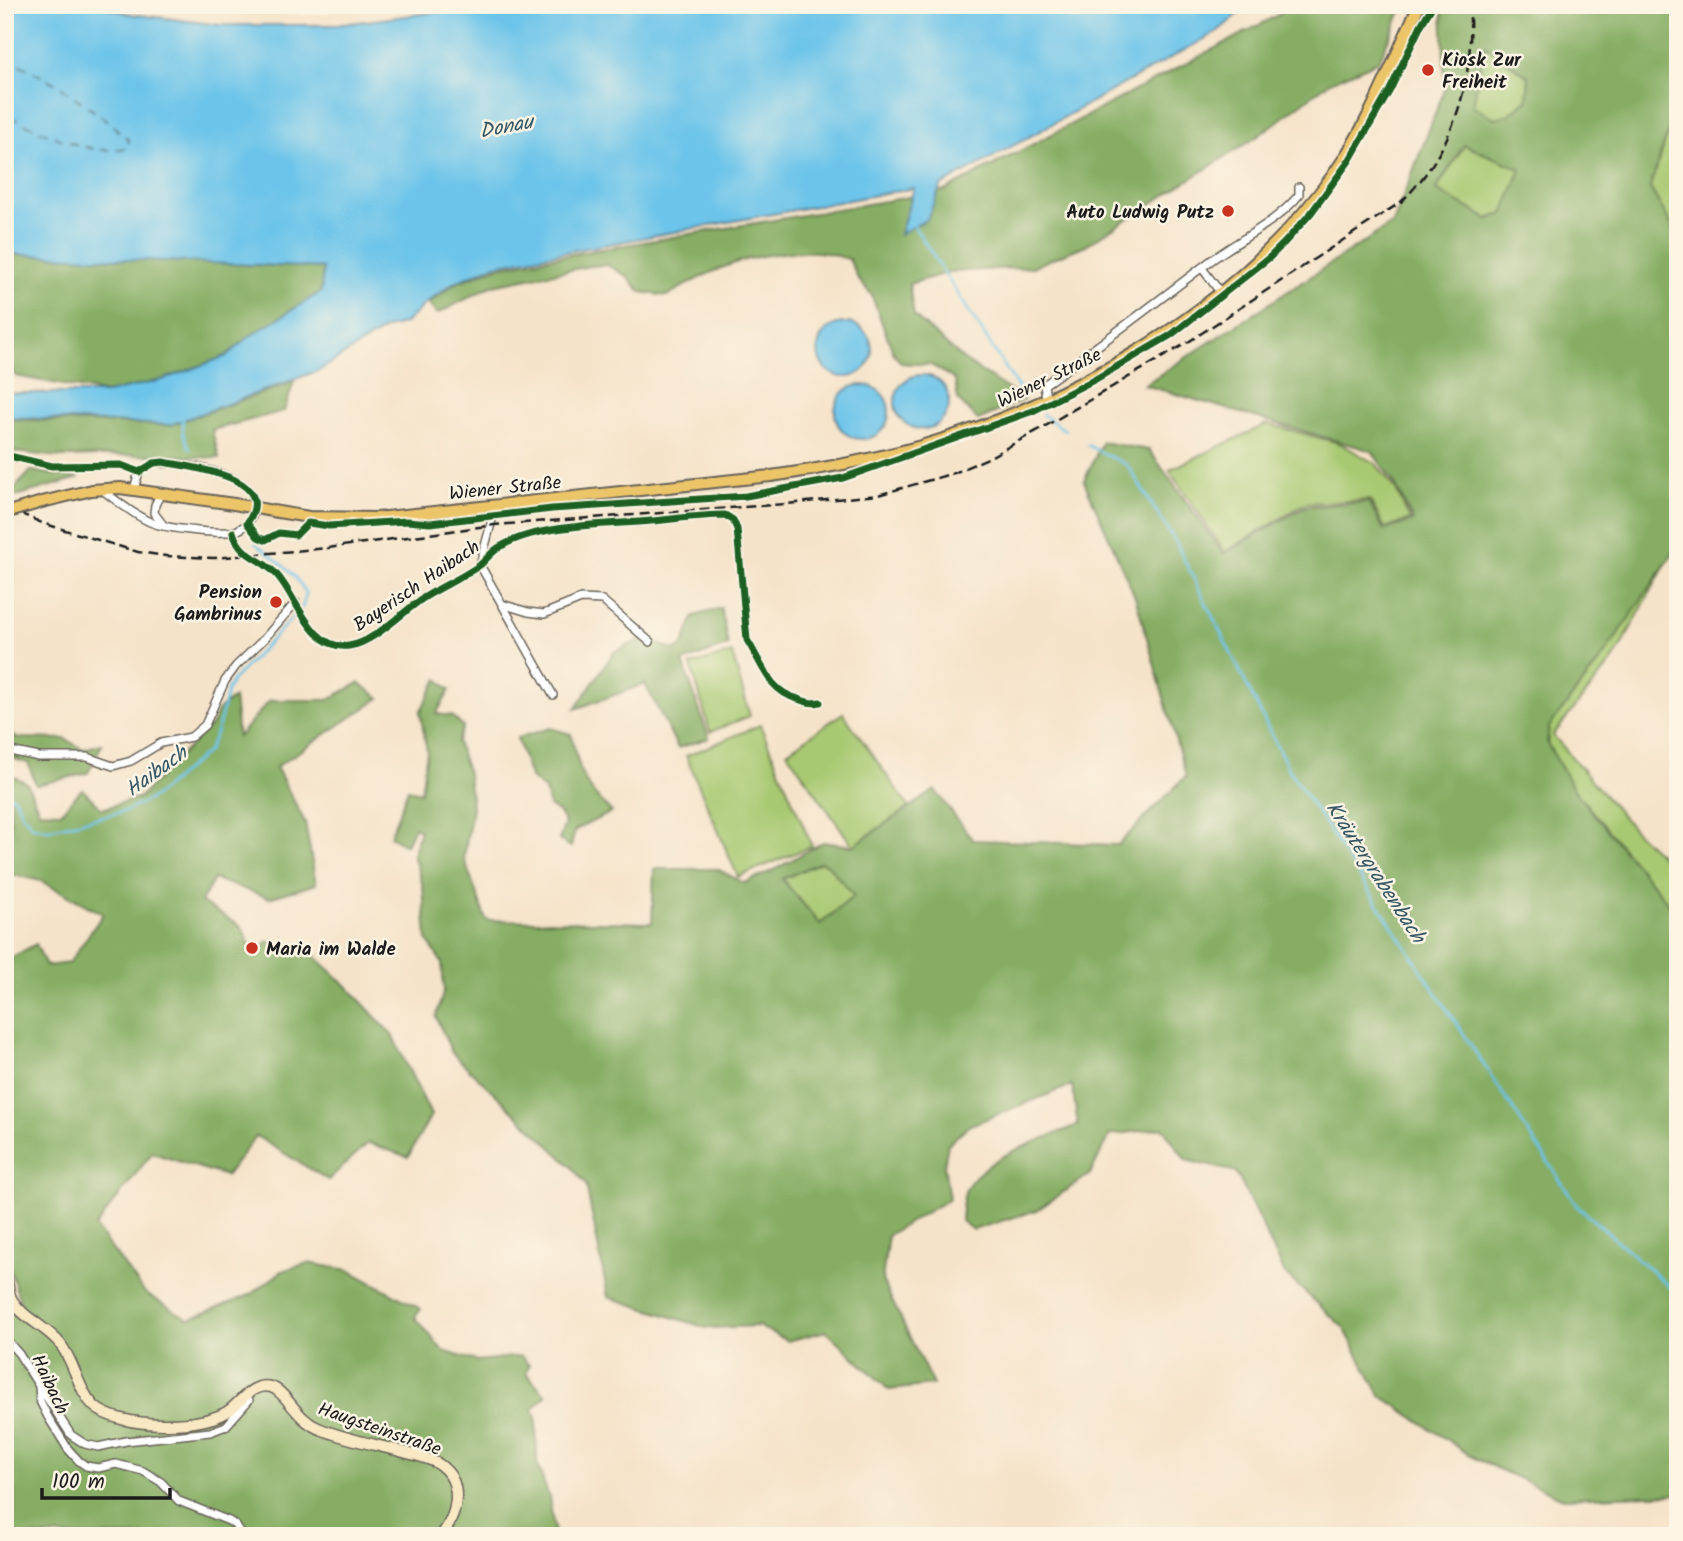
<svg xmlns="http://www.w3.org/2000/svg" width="1683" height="1541" font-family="Kalam,sans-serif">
<rect width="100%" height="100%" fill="#fcf5e5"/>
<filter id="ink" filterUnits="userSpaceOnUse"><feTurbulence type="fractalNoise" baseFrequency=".0143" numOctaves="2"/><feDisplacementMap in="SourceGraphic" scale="14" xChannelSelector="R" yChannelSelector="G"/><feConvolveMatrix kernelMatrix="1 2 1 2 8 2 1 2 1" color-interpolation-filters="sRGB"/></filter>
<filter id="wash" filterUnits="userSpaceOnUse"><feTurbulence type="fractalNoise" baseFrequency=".00686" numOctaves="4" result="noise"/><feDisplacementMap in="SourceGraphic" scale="28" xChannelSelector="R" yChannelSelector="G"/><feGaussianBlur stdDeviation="1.57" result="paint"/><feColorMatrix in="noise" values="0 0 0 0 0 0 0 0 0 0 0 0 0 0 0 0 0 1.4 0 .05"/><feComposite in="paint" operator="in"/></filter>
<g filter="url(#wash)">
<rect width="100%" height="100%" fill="#f5e3c9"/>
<g fill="#a8c972" stroke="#627247" stroke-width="2">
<path d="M1484,45L1529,77L1527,100L1508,115L1494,118L1472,106Z"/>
<path d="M1678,101V236L1650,188Z"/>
<path d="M1464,145L1522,169L1503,214L1488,219L1436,190Z"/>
<path d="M1267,424L1339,443L1376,464L1396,490L1410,520L1385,528L1370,500L1306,503L1225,552L1169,470Z"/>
<path d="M1667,562L1614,659L1553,735L1634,830L1678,872V915L1574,790L1547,743L1549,727L1602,658Z"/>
<path d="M732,653L750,716L710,732L691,665Z"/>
<path d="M843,713L909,807L853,846L787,752Z"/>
<path d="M760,725L812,846L738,877L686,756Z"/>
<path d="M821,862L828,865L854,896L820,924L782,879Z"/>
</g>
<g fill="#86ad64" stroke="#516440" stroke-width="2" fill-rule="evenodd">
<path d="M1297,5H1404L1379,61L1330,82L1258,136L1086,245L1032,267L950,272L909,284L914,316L964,360L1024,400L978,420L958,400L955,380L931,365L901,363L893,352L871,294L858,279L849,259C839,257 828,252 817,252C759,249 715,267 667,296L641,292L627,276L607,265L590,266L493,285L437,314L428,304L454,284L497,267L944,191Z"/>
<path d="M1442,5H1678V101L1650,188L1678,236V553L1674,552L1602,658L1549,727L1547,743L1574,790L1678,915V1494L1563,1498L1476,1459L1380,1395L1344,1328L1285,1274L1236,1172L1186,1160L1163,1128L1110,1135L1090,1174L1037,1210L973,1230L961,1221C962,1210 962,1193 969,1184C991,1154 1044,1139 1078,1125L1072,1085L968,1126L948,1144L944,1165L949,1199L888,1235L882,1280L933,1385L889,1390L826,1331L788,1341L758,1326L707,1328L608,1297L586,1184L571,1166L452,1053L436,1017L444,990L442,963L427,940L423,886L413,855L420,830L414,827L406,845L390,836L408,789L421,792L427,751L420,712L438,679L450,690L436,714L452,716L463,727L457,742L468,774L472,807L464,858L486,920L652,923L654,869H717L744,883L772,871L823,842L853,846L935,790L973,840L1118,845L1186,776L1136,599L1084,481L1102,442L1149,450L1224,554L1306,506L1369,502L1384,530L1413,521L1397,488L1372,451L1144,385L1393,223L1445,88ZM1485,45L1529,77L1527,100L1508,115L1494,118L1473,106ZM1464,145L1521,169L1503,214L1488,219L1436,190ZM821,862L828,865L854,896L820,924L782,879Z"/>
<path d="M5,254L324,267L321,292L250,336L226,356L162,380L107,393L16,376L5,365Z"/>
<path d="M294,382L284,411L212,430L219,458L139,455L60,457L5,451V419L170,425Z"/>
<path d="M31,471L79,478L9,498L5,497V491L10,493Z"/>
<path d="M721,608L728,645L683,662L709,738L678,748L645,684L575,709L614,652L643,638L674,650L682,647L694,616Z"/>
<path d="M359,683L380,698L276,767L305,822L316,884L269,898L214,879L201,902L242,927L254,955L268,941L307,949L346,985L392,1035L431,1115L408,1157L368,1143L328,1180L256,1136L226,1176L152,1153L95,1227L146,1294L189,1319L252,1294L282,1271L308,1263L349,1270L421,1309L415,1317L443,1351L476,1361L521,1356L529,1365L526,1373L546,1395L533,1409L536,1416L537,1463L549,1497L555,1535L5,1536V1317L21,1305L5,1252V975L9,959L36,944L46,966L69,963L103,914L41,881L5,873V833H10L11,801H5V772L27,783L39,811L61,812L82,789L102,809L140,797L212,724L220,708L234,698L238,737L270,700H328Z"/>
<path d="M550,728L571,734C579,770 583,787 612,812L575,830L571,847L559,840L565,823L559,813L549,806L545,790L530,777L517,738Z"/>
<path d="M5,730L17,738L65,739L83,749L102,744L88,773L36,785L28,763L5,756Z"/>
</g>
<g fill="#6cc4ea" stroke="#447083" stroke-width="2">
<path d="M5,5H96L131,14L221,25H335L491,5H1249L1217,32L941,186L927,219L900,234L914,188L495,265L453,283L426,303L405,323L385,329L320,370L170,425L5,417V393H107L162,380L226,356L250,336L321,292L323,268L5,254Z"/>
<circle cx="845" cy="350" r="27"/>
<circle cx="922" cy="402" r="27"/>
<circle cx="862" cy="412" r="27"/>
</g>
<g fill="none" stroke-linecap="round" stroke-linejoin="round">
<g stroke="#6cc4ea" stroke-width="2.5">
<path d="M914,226L1021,392"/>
<path d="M1042,414L1065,430"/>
<path d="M183,420V433L190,449"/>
<path d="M1087,445L1127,465L1175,541L1288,768L1577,1206L1678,1294"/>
<path d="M255,543C273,557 296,573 306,594L302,608"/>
<path d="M5,791L16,800L22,814L33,826L48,829L126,811L154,797L208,751L218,728L228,688L233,680L297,613"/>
</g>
<path stroke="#385764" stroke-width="2" stroke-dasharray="9 7" stroke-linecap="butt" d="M5,57L58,85L105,119L129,140L128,147C93,160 39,129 5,115"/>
</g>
</g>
<g filter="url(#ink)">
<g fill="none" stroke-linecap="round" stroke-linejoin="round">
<g stroke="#686259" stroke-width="10">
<g id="street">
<path d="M1202,268L1220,292"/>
<path d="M1046,398L1044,385C1100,345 1154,304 1209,262C1239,239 1275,224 1299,195V187"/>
<path d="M101,489C116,500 132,514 150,522C164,528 228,537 240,529C248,525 254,516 255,507C257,472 178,462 154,463L139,472L134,489"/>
<path d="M161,493L155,505L154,513L164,526"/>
<path d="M493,505V516L480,565L553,695"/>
<path d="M233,532C241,558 261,557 277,575C297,597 311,651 349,646C374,643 404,610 425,597C443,586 463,577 480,565C487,559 492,551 500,547C536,524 608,525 651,521C675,519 700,515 725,515L733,520L737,529L747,640C762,663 768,691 798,699C806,702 812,704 820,702"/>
<path d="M505,605L528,612L544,614L581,599L602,600L650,642"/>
<path d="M5,750L39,757H87L113,766L131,761L161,743L191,737L205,725L225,681L236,666L264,639L296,602"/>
<path d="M5,1338L19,1354L39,1386L40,1401L48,1417L68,1449L79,1461L86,1466L98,1468L116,1464L143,1471L161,1482L179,1501L229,1521L235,1525L243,1536"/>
<path d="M40,1387L71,1435L85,1444L98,1447L126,1441L210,1432L226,1426L249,1400L245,1396"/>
</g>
</g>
<g stroke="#686259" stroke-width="13">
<path id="secondary" d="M5,1267C7,1277 7,1289 11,1298C21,1318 48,1327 61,1345C75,1364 78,1390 94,1406C118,1429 206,1430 231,1409C242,1400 254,1382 271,1387C286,1391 296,1419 318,1428C344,1439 373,1444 400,1451C413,1455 429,1457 440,1465C465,1483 457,1516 441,1536"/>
</g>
<g stroke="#686259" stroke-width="14">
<g id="primary">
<path d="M42,502L92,490L120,488L234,504"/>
<path d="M278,512L309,517L377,518L771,476C821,469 871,460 921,446C1078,400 1236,309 1333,175C1370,123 1392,62 1419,5"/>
</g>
</g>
<use href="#street" stroke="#fff" stroke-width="7"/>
<use href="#secondary" stroke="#f8e8c3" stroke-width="10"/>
<use href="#primary" stroke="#edc569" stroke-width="10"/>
<path stroke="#1c1c1c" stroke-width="2.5" stroke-dasharray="10 5" stroke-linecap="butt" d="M5,507L42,523L138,552L166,556L214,558L328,548L494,525L786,504L878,495L954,473L990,457L1042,428L1185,344L1401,202C1454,151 1476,78 1469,5"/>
<g stroke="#686259" stroke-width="14" stroke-linecap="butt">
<g id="primary-bridge">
<path d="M234,504L278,512"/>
<path d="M5,513L42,502"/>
</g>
</g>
<use href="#primary-bridge" stroke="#edc569" stroke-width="10"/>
<g stroke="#fcf5e5" stroke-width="11">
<g id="cycleway">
<path d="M206,5L253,8L328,5"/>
<path d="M5,455L52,466L121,465L139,472L154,463L163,462C189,467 281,476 247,523L258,537L265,540L279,533L296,535L308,523L329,526L407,521L430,523L552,509L746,496L843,478L1033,411L1094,380L1171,335L1270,257L1285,242L1311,213L1349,161L1390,90L1421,25L1433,5"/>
<path d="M233,532C241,558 261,557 277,575C297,597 311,651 349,646C374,643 404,610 425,597C443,586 463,577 480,565C487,559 492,551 500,547C536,524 608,525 651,521C675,519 700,515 725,515L733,520L737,529L747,640C762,663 768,691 798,699C806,702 812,704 820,702"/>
</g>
</g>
<use href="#cycleway" stroke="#1b5e20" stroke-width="7"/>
</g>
</g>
<g fill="#c8321e" stroke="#fcf5e5" stroke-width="2.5">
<circle cx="1428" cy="70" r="7"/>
<circle cx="1228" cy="211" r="7"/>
<circle cx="276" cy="602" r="7"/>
<circle cx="252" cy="948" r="7"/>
</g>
<g text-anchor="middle" stroke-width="5" stroke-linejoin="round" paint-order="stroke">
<g font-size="19" font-weight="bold" fill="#1c1c1c" stroke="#fcf5e5" text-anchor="start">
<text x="1442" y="66">Kiosk Zur<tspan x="1442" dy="22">Freiheit</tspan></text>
<text x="1214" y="218" text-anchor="end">Auto Ludwig Putz</text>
<text x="262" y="598" text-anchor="end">Pension<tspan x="262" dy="22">Gambrinus</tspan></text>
<text x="266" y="955">Maria im Walde</text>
</g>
<g font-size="19" fill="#1c1c1c" stroke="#fcf5e5">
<text transform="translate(1049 377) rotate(-26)" y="7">Wiener Straße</text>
<text transform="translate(505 487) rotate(-6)" y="7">Wiener Straße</text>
<text transform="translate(416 585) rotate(-34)" y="7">Bayerisch Haibach</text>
<text transform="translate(51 1384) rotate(65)" y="7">Haibach</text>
<text transform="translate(380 1428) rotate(19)" y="7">Haugsteinstraße</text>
</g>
<g font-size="21" font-style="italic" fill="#385764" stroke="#fcf5e5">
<text transform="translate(506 126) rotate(-11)" y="7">Donau</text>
<text transform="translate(156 771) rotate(-36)" y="7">Haibach</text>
<text transform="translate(1376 872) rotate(57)" y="7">Kräutergrabenbach</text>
</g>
</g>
<rect width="1683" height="1541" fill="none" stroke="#fcf5e5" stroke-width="28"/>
<path d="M42 1488v10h128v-10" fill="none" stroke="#1c1c1c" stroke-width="3.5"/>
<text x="52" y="1488" font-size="21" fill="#1c1c1c" stroke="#fcf5e5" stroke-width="5" paint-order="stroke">100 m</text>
</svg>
